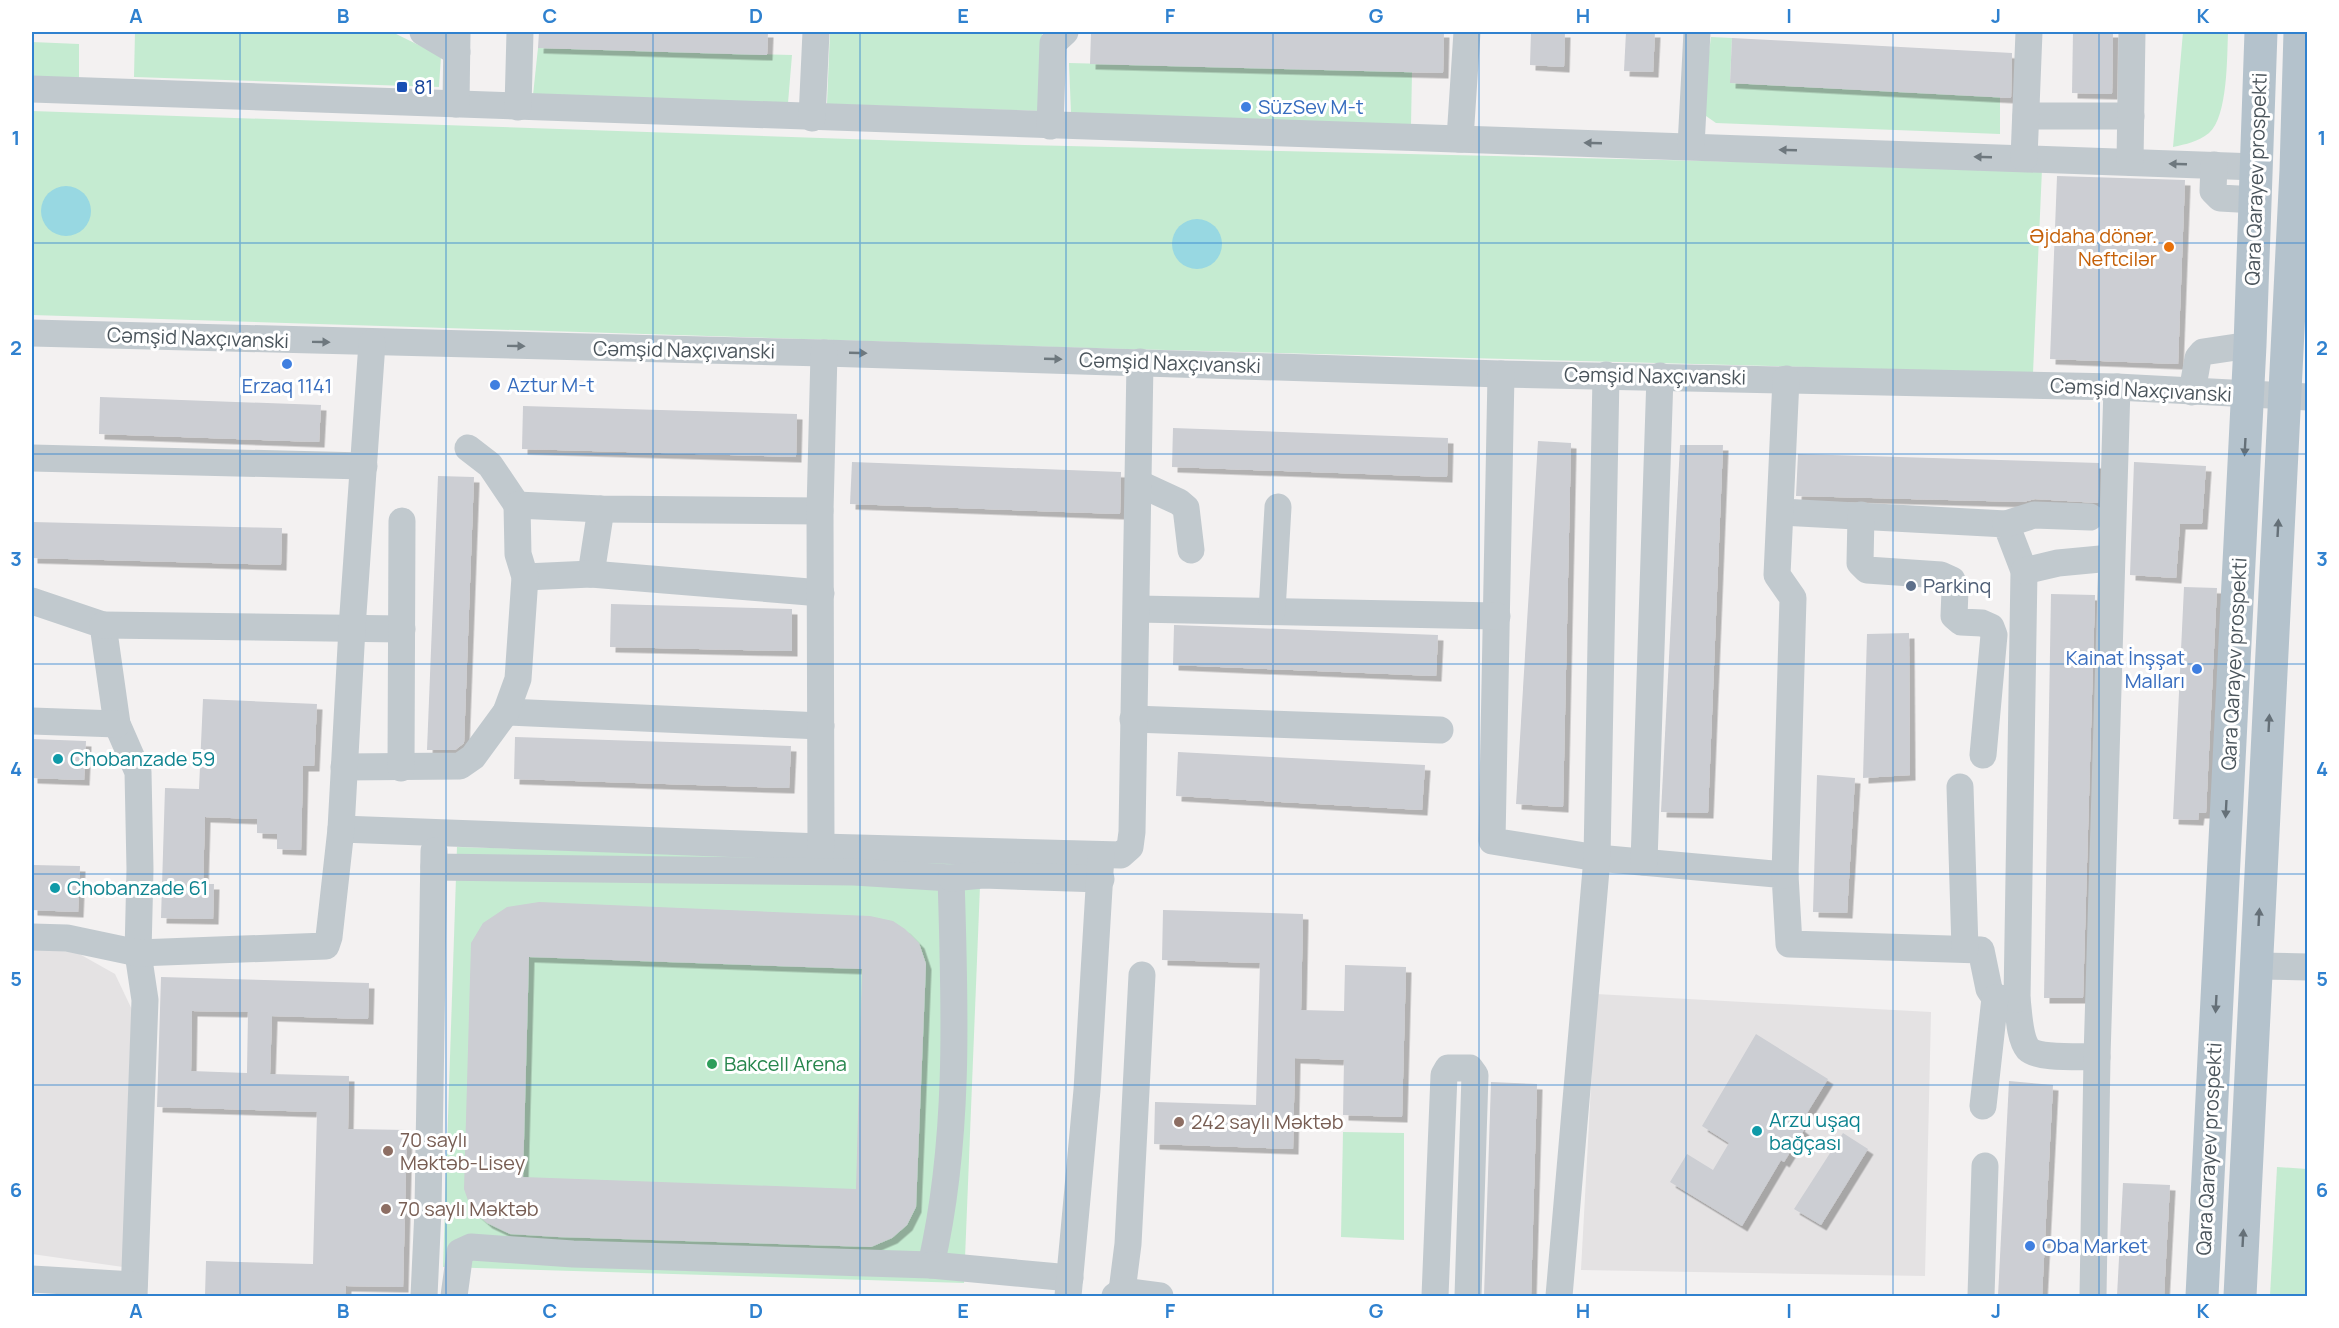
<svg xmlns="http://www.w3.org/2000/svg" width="2339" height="1328" font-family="Manrope,sans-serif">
<defs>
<filter id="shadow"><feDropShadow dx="5.5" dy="5.5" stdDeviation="0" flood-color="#0004"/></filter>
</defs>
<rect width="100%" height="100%" fill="#f3f1f1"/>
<g fill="#e4e2e3">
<path d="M67,947L115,974L135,1016L123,1267L32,1254V950Z"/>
<path d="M1596,994L1931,1012L1925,1276L1581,1270Z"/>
</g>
<g fill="#c5ebd1">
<path d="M135,32H392L441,56L439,87L134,77Z"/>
<path d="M830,32H1042V111L827,104Z"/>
<path d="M2183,32H2228C2227,56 2228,117 2209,133C2198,142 2186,144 2173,147Z"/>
<path d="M1711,37L1732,38L1730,83L2000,97V134L1716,123L1706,116L1705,82Z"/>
<path d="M32,42L79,44V80L32,78Z"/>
<path d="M538,48L792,55L788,103L533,95Z"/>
<path d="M1069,63L1412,72L1411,125L1071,113Z"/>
<path d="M32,111L1025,145L2042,169L2033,373L1089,348L32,315Z"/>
<path d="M457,847L981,861L964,1283L443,1267Z"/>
<path d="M1343,1132L1404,1133V1240L1341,1237Z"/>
<path d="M2277,1167L2307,1169V1296H2270Z"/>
</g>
<g fill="#98d8e2">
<circle cx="66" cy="211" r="25"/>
<circle cx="1197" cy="244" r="25"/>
</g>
<g fill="#ccced3" fill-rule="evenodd" filter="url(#shadow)">
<path d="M539,32H768L767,55L538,48Z"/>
<path d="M1091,32H1444L1443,73L1090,64Z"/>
<path d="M1531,32H1565L1564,67L1530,65Z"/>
<path d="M1626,32H1655L1653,72L1624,71Z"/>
<path d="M2073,32H2113L2112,94L2072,93Z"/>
<path d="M1732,38L2012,53L2011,98L1730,83Z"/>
<path d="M2057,176L2185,180L2178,364L2050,359Z"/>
<path d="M100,397L321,405L319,442L99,434Z"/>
<path d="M523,406L797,414L796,457L522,449Z"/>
<path d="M1173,428L1448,438L1447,477L1172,467Z"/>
<path d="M1538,441L1571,443L1563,807L1516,804Z"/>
<path d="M1680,445H1723L1708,813L1661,812Z"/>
<path d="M1798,454L2099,463L2098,503L2035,499L2023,502L1796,496Z"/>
<path d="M852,462L1121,472L1120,514L850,504Z"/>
<path d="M2134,462L2206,466L2202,524H2180L2176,578L2130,575Z"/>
<path d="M438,476L474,477L464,743L455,750H427Z"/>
<path d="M32,522L282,528L281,565L32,558Z"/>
<path d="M2184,587L2217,588L2206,813H2199L2198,820L2173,819Z"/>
<path d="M2051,594L2095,595L2083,998H2044Z"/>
<path d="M611,604L792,609V651L610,647Z"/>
<path d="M1174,625L1438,635L1436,676L1173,665Z"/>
<path d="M1909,633L1910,775L1863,778L1867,634Z"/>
<path d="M203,699L317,704L314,766H303L301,850L277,849V834L257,833V819L205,817L203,884H214L213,919L161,918L165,788L199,789Z"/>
<path d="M515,737L791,746L789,788L514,779Z"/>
<path d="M32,739L86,741L84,780L32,778Z"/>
<path d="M1178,752L1425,765L1422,810L1176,796Z"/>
<path d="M1817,775L1855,778L1847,913L1813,912Z"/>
<path d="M32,865L80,866L78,912L32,910Z"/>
<path d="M539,902L870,916L893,921L905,929L919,943L926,964L916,1207L907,1225L892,1238L871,1247L558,1237L510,1234L487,1223L471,1209L464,1189L471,943L483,923L507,907ZM529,957L862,969L856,1189L523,1177Z"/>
<path d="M1163,910L1303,914L1301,1010L1344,1011L1345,965L1406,967L1402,1117L1343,1115L1344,1060L1295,1058L1293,1149L1154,1144L1155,1102L1256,1105L1260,963L1162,960Z"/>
<path d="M161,977L369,983L368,1019L272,1016L270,1074L349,1076L348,1129L407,1130L403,1287L346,1286L345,1296H205L206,1261L313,1264L317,1112L157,1107ZM192,1011L248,1012L247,1073L191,1071Z"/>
<path d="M1756,1034L1828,1079L1799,1126L1804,1130L1784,1162L1781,1160L1742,1226L1670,1182L1687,1154L1713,1170L1729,1143L1702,1126Z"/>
<path d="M2009,1081L2053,1085L2042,1296H1998Z"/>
<path d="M1491,1082L1537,1084L1531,1296H1484Z"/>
<path d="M1843,1133L1868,1149L1821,1225L1794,1209Z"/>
<path d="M2123,1183L2170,1185L2164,1296H2117Z"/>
</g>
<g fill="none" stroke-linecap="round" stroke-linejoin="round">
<g stroke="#c1c9ce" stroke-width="27">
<path d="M423,32L457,52"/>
<path d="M32,89L2257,167"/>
<path d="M456,104L457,32"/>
<path d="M518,107L520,32"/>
<path d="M2026,116H2131"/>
<path d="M812,118L816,32"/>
<path d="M1050,126L1053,43L1065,32"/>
<path d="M1460,139L1467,32"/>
<path d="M1691,146L1697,32"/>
<path d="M2024,158L2029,32"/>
<path d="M2130,162L2132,32"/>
<path d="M2214,165L2213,191L2220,198L2256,200"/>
<path d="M32,333L824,353L1501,374L2117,387L2308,397"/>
<path d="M1501,374L1492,841L1597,858L1785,875L1789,944L1981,950L1989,989L1995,998L2017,999C2019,1012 2019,1038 2028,1049C2038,1059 2082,1056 2097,1057"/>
<path d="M2192,392L2198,358L2203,352L2250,345"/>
<path d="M468,448L490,465L517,505"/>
<path d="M32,458L364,466"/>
<path d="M1140,484L1179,502L1186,508L1191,550"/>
<path d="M1781,512L2006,524L2024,571L2017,999"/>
<path d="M1861,515L1860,563L1867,570L1941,575L1952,580L1955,590L1954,616L1961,622L1982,623L1991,627L1994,635L1983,755"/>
<path d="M2006,524L2034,515L2090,517"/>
<path d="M2024,571L2058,563L2111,558"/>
<path d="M591,574L601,509"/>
<path d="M525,577L591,574L821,593"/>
<path d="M32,601L103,625L117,724L138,772L140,869L138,953L145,1000L134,1296"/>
<path d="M1137,609L1497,616"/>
<path d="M1272,611L1278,507"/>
<path d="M103,625L402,629"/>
<path d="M506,712L821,726"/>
<path d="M1133,719L1440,730"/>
<path d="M32,721L117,724"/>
<path d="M344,767L460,766L473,757L506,712L518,679L525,577L518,554L517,505L601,509L820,511"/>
<path d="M401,768L402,521"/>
<path d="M1960,787L1965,949"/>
<path d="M341,829L821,847L1121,855L1130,847L1132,832L1140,362"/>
<path d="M821,847L820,511L824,353"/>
<path d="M1644,862L1660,376"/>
<path d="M434,867L854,872L951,878C955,1006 960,1139 931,1265L573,1254L471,1247L460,1252L454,1296"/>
<path d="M1785,875L1793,598L1777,575L1786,379"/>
<path d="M951,878L983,875L1101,879"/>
<path d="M32,937L67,938L138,953L326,946L329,937L341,829L352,628L372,343"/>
<path d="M2257,966L2308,967"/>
<path d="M1983,1106L1995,998"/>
<path d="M931,1265L1070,1278"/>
<path d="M32,1279L134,1285"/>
<path d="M1122,1291L1128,1244L1142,975"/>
<path d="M424,1296L428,1210L434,851"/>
<path d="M1068,1296L1087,1090L1101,855"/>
<path d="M1115,1296L1122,1291L1160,1296"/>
<path d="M1435,1296L1444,1075L1448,1068H1470L1475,1075L1468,1296"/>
<path d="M1559,1296L1597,858L1606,375"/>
<path d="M1981,1296L1985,1166"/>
<path d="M2093,1296L2097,1057L2117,387"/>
</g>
<g stroke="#b4c2cc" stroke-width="33">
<path d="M2202,1296L2250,345L2261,32"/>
<path d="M2240,1296L2296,170L2300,32"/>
</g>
</g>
<defs><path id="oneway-solid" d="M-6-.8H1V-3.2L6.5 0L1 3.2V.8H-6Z" transform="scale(1.5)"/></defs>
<g fill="#6e787e">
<use href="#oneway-solid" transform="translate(1593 143) rotate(-178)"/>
<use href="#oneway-solid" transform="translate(1788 150) rotate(-178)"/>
<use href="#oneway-solid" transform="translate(1983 157) rotate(-178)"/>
<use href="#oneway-solid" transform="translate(2178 164) rotate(-178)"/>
<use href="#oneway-solid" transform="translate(321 342) rotate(1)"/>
<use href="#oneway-solid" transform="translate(516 346) rotate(1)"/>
<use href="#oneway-solid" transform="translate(858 353) rotate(2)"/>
<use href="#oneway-solid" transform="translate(1053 359) rotate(2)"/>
</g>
<g fill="#657078">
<use href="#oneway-solid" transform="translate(2245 447) rotate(93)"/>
<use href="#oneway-solid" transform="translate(2278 528) rotate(-87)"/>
<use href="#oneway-solid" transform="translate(2269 723) rotate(-87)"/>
<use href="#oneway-solid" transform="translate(2226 809) rotate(93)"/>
<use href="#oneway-solid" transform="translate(2259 917) rotate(-87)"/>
<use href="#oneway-solid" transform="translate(2216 1004) rotate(93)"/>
<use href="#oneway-solid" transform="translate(2243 1238) rotate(-87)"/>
</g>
<path fill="none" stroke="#2f81cf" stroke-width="1.5" stroke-opacity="0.55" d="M240,32V1296M446,32V1296M653,32V1296M860,32V1296M1066,32V1296M1273,32V1296M1479,32V1296M1686,32V1296M1893,32V1296M2099,32V1296M32,243H2308M32,454H2308M32,664H2308M32,874H2308M32,1085H2308"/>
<rect fill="#1a4fb4" stroke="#fff" stroke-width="2" x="396" y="81" width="12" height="12" rx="3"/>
<g fill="#3f7fe0" stroke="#fff" stroke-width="2">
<circle cx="1246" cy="107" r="6"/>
<circle cx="287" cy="364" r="6"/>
<circle cx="495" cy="385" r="6"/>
<circle cx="2197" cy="669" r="6"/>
<circle cx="2030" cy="1246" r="6"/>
</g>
<circle fill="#e8710a" stroke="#fff" stroke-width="2" cx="2169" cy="247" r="6"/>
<circle fill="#5c6f8a" stroke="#fff" stroke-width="2" cx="1911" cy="586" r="6"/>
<g fill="#0f9aa8" stroke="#fff" stroke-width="2">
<circle cx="58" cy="759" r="6"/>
<circle cx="55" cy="888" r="6"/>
<circle cx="1757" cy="1131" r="6"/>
</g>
<circle fill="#2e9e5b" stroke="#fff" stroke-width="2" cx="712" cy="1064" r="6"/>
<g fill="#8d6e63" stroke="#fff" stroke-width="2">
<circle cx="1179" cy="1122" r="6"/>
<circle cx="388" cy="1151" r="6"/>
<circle cx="386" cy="1209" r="6"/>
</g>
<g text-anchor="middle" stroke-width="6" stroke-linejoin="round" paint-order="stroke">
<g font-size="20" fill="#164399" stroke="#fff" text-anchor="start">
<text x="414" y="94">81</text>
</g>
<g font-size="20" fill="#366cbe" stroke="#fff" text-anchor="start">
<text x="1258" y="114">SüzSev M-t</text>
<text x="507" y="392">Aztur M-t</text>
<text x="287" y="393" text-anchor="middle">Erzaq 1141</text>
<text x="2185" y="665" text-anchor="end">Kainat İnşşat<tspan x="2185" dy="23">Malları</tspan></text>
<text x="2042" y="1253">Oba Market</text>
</g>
<g font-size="20" fill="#4b555c" stroke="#fff">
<text transform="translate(2256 179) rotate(-88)" y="7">Qara Qarayev prospekti</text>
<text transform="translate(198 338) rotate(2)" y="7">Cəmşid Naxçıvanski</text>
<text transform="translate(684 350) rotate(1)" y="7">Cəmşid Naxçıvanski</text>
<text transform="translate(1170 363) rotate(2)" y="7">Cəmşid Naxçıvanski</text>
<text transform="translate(1655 376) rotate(1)" y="7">Cəmşid Naxçıvanski</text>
<text transform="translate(2141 390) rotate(3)" y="7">Cəmşid Naxçıvanski</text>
<text transform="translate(2234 664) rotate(-87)" y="7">Qara Qarayev prospekti</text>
<text transform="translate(2209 1149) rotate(-87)" y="7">Qara Qarayev prospekti</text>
</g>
<g font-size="20" fill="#c56008" stroke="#fff" text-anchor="end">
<text x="2157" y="243">Əjdaha dönər.<tspan x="2157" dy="23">Neftcilər</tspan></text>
</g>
<g font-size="20" fill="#4e5e75" stroke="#fff" text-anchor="start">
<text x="1923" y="593">Parkinq</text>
</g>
<g font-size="20" fill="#0d838f" stroke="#fff" text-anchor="start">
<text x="70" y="766">Chobanzade 59</text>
<text x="67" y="895">Chobanzade 61</text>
<text x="1769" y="1127">Arzu uşaq<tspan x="1769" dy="23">bağçası</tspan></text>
</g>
<g font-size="20" fill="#27864d" stroke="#fff" text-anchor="start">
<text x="724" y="1071">Bakcell Arena</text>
</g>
<g font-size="20" fill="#785e54" stroke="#fff" text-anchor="start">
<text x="1191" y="1129">242 saylı Məktəb</text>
<text x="400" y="1147">70 saylı<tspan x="400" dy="23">Məktəb-Lisey</tspan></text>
<text x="398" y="1216">70 saylı Məktəb</text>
</g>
</g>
<rect width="2339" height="1328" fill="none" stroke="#ffffff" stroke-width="66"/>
<rect x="33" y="33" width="2273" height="1262" fill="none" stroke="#2f81cf" stroke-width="2"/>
<g font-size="20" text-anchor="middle" font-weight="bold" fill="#2f81cf">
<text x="136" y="23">A</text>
<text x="343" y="23">B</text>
<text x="550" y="23">C</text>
<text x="756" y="23">D</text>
<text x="963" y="23">E</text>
<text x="1170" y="23">F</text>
<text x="1376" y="23">G</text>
<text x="1583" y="23">H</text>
<text x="1789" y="23">I</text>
<text x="1996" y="23">J</text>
<text x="2203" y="23">K</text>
<text x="16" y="145">1</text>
<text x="2322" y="145">1</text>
<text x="16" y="355">2</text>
<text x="2322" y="355">2</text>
<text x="16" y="566">3</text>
<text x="2322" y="566">3</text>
<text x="16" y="776">4</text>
<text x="2322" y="776">4</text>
<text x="16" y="986">5</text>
<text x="2322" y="986">5</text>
<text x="16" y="1197">6</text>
<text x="2322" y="1197">6</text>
<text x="136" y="1318">A</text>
<text x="343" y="1318">B</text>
<text x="550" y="1318">C</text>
<text x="756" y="1318">D</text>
<text x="963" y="1318">E</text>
<text x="1170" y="1318">F</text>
<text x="1376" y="1318">G</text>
<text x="1583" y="1318">H</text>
<text x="1789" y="1318">I</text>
<text x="1996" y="1318">J</text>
<text x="2203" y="1318">K</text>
</g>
</svg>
